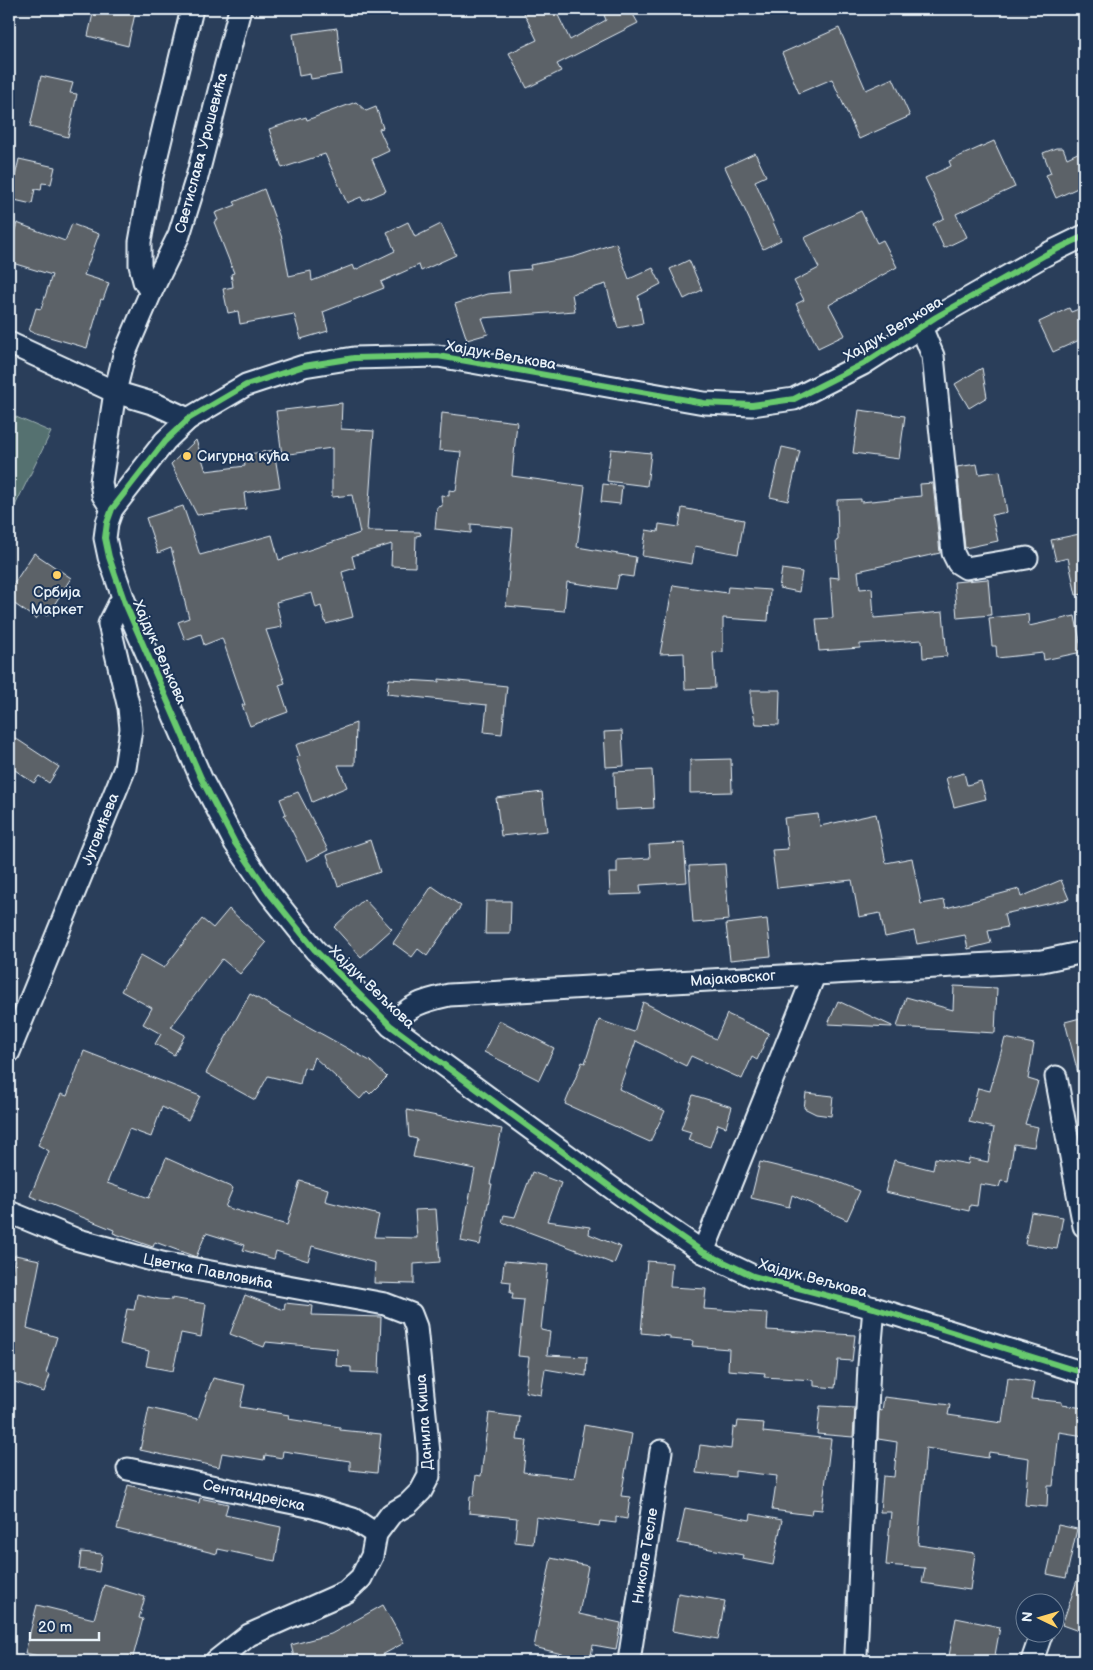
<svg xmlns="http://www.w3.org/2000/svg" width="1093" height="1670" font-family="'Balsamiq Sans',sans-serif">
<rect width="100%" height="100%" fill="#2a3e5a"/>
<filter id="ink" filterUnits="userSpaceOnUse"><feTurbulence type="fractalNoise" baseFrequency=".02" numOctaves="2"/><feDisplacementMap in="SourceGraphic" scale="10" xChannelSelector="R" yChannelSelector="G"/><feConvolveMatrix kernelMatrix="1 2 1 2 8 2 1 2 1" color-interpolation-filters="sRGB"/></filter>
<g filter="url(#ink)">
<path fill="#55716f" stroke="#9eb1b4" d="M9,414L51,432L9,518Z"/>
<g fill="#5c6268" stroke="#e8f1f8">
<path d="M94,9H136L128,46L88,36Z"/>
<path d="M522,9H555L570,40L606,20L604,15L615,9H630L638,23L557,64L561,71L527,88L509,53L537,40Z"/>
<path d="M337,28L342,74L311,79L310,74L299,76L293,34Z"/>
<path d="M839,28L866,90L893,78L910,116L859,139L832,79L799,93L782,53Z"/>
<path d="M41,76L73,83L70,93L77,94L68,137L30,127Z"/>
<path d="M356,102L366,111L376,107L383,128L379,129L389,151L372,159L386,191L363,201L361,197L347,203L325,154L282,168L269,129L306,117L307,120Z"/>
<path d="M994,141L1015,187L956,214L967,237L944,248L933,224L944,218L925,178L951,166L949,161Z"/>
<path d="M1056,148H1063L1067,158L1084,150V185L1056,198L1046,175L1051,173L1043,153Z"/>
<path d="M755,153L766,176L755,181L781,240L763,249L725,167Z"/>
<path d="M19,159L55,167L51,184L42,183L41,190L35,189L32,204L10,199Z"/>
<path d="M264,189L282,238L289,276L311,271L312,281L353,265L355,270L395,251L387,232L408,222L415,237L441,224L456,255L421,271L419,265L381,282L384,288L323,312L328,331L301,339L294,314L240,324L238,311L228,313L223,289L233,287L231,274L234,273L214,222L218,220L215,213L236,205L234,202Z"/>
<path d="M861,211L877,243L883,240L897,267L829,305L845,335L818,348L796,304L804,300L794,281L819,268L804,238Z"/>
<path d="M17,223L65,241L72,224L99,234L84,275L109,283L103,300L101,299L87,348L29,331L36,308L41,309L52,275L9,262V249Z"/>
<path d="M616,243L629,279L653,268L661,284L638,296L643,323L618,328L606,284L572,294L575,311L482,318L488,334L467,340L455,304L487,294L510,292L508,271L531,269L530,265L574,257Z"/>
<path d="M689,260L702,290L684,299L670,269Z"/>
<path d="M1084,307V338L1053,352L1039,322L1069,308L1071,312Z"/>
<path d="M982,368L987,397L969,408L955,384Z"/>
<path d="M342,403L341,429L374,431L367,531L420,532L421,535L416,536L415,567L391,566L392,544L352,556L355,568L342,572L353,617L326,624L321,606L316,608L312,593L276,602L282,627L266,630L285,683L279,685L288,712L250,726L242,705H245L222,638L204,645L201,634L185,640L178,622L189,618L171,548L158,553L146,518L183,506L200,555L272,535L279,560L360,533L352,495L332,497V448L282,455L276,411Z"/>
<path d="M859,410L905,416L899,459L853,453Z"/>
<path d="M442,413L517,422L512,476L585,486L577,547L636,557L633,577L619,575L616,589L567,582L564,611L506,606L513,528L471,524V533L435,529L437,507L442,506L441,495L449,496V490L456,491L461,452L439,450Z"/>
<path d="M196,440L206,471L245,466L243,455L274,450L280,487L244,493L246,509L197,515L171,464Z"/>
<path d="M782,447L800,451L788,501L770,497Z"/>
<path d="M611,449L651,453L647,486L607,481Z"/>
<path d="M977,464L979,474L1000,471L1007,512L992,515L998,541L965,548L957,467Z"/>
<path d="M933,483L940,553L858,571L860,589L872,588L874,618L943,612L947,656L923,658L922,640L860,644V648L819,651L816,619L833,618L830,577L839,578L836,541L838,540L837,500L861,499V502L921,496L920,484Z"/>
<path d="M603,484L622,486L620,504L601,502Z"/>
<path d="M682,508L744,520L738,554L695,546L692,564L642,556L646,530L658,532L659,524L679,527Z"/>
<path d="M1084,533V594L1076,595L1068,558L1056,561L1051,540Z"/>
<path d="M34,553L71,578L47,616L41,612L36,619L9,600V591Z"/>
<path d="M782,569L802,572L799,592L779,588Z"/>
<path d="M988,579L991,615L957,618L954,582Z"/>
<path d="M673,585L727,593L728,587L770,590L768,621L723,618V652L713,653L715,688L685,689L684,653L660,654Z"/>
<path d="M1028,614L1029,626L1075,616L1082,652L1044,660L1043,653L997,658L996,646H992L989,618Z"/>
<path d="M389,679L439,682V679L507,686L502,734L484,732L487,705L387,694Z"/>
<path d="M751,690H780L779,725L756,724L751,703Z"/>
<path d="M356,723L355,765H338L347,787L312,802L296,757L300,756L296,745Z"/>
<path d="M622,731L624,766L606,767L604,732Z"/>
<path d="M9,734L59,767L49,783L39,776L34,783L9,766Z"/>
<path d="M731,759L732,792L690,793V760Z"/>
<path d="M652,770L654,808L615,810L614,772Z"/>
<path d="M964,773L967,785L981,781L986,799L954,807L946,778Z"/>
<path d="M298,792L328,850L307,861L284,815L286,814L280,799Z"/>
<path d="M542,792L547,831L501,836L496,798Z"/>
<path d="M818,814L820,826L876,814L886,863L912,858L921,904L944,900L946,908L1019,889L1021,897L1061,880L1069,899L1004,914L1007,927L988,931L991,943L968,949L965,935L917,944L914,931L885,937L880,913L859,917L852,880L777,888L772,850L788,849L784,818Z"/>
<path d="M370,840L380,872L338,886L327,855Z"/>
<path d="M684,843L687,882L640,885L641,894L610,895L609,873H617V860L650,858L649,845Z"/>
<path d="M725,864L729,920L693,923L689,866Z"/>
<path d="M432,886L461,906L427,956L418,949L412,957L393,943Z"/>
<path d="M364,899L392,929L361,957L334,927Z"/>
<path d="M486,901H511L510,934H485Z"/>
<path d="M229,909L266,943L240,974L222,959L171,1027L185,1035L174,1055L155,1044L161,1034L143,1024L152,1008L121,991L141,955L164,968L202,919L213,928Z"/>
<path d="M767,919L771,956L730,960L726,924Z"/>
<path d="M954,986L997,988L995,1033L897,1027L906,997L953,1010Z"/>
<path d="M250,994L370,1061L387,1077L370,1094L367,1091L360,1099L314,1057L310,1069L304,1067L300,1084L268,1076L255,1100L206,1073Z"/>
<path d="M838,1001L892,1026V1027L828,1024Z"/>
<path d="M643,1002L716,1039L727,1014L769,1033L757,1060L752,1057L742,1079L691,1056L686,1066L636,1041L619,1089L665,1111L650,1142L565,1104L582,1062L585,1063L599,1020L634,1032Z"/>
<path d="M1084,1017V1073H1078L1065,1022Z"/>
<path d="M499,1020L554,1048L539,1080L484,1052Z"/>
<path d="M1005,1038L1034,1044L1028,1079L1038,1082L1025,1124L1038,1127L1034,1147L1014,1144L1008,1182L1001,1181L999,1187L980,1184L977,1206L970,1205L969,1211L885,1192L894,1160L933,1170L935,1158L968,1164L969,1158L988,1162L994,1128L969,1122L978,1088L990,1091Z"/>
<path d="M84,1051L200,1096L188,1120L162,1107L151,1137L129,1129L107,1183L149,1198L166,1158L233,1188L225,1207L287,1225L300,1181L328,1189L325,1201L379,1215L374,1237L417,1238L415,1210L436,1209L440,1262L414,1264V1284L374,1283L375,1263L312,1246L308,1261L276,1251L274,1259L243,1250L245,1245L206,1233L196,1257L155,1242L153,1247L113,1233L114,1230L30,1196L49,1151L38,1145L61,1094L67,1096Z"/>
<path d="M806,1093L833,1096L831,1116L816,1114L804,1108Z"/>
<path d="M693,1095L732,1107L726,1127L718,1124L710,1147L688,1140L691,1132L681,1129Z"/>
<path d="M407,1110L502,1129L490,1184H492L480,1245L461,1241L475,1169L413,1157L417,1139L409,1137Z"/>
<path d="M760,1162L831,1179L860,1191L847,1220L792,1195L789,1207L751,1198Z"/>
<path d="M532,1172L561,1183L547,1221L590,1227L589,1234L621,1247L614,1264L502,1222L504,1215L515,1217Z"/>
<path d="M1031,1212L1063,1217L1057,1249L1025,1244Z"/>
<path d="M15,1255L40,1260L27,1328L57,1337L46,1373L50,1375L44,1392L9,1380V1289Z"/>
<path d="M504,1261L548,1265L541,1330L550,1332L547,1355L587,1357L586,1376L545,1369L541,1395L525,1392L529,1357L518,1356L524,1300L512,1299L513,1293H510L511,1282L502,1281Z"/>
<path d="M647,1261L672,1263L670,1287L706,1289L704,1309L768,1313L767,1330L855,1335L852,1361L838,1360L835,1388L814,1386V1380L764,1377L765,1373L728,1370L729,1349L692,1346L693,1341L670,1339V1336L641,1333Z"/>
<path d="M137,1294L159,1299L172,1300V1298L206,1304L201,1337L181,1333L173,1371L146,1366L149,1351L120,1344L127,1309L134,1310Z"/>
<path d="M245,1295L284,1310L285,1303L313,1306L312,1315L381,1317L379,1373L351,1372V1367L336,1366L337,1349L266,1342L264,1347L230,1334Z"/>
<path d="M213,1378L245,1385L240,1407L289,1415L288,1419L340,1427V1430L381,1434L377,1473L350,1470V1461L283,1451L282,1458L265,1455L264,1460L222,1453L219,1467L140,1450L149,1408L198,1419Z"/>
<path d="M1008,1378L1034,1382L1031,1399L1062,1402V1405L1084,1408V1436L1059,1432L1053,1486H1048L1047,1507L1025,1505L1029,1458L989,1452L988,1458L926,1448L918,1545L975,1553L970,1590L922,1583L925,1568L886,1565L891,1512H880L883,1476L894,1477L897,1442L878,1439L879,1410L882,1411L884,1397L950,1405L948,1415L1002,1423Z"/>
<path d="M820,1406L855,1408L853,1437L817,1434Z"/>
<path d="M489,1413L520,1417L517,1440L527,1441L523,1472L574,1478L584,1425L632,1434L621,1496L630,1497L627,1519L616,1517V1523L600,1521L599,1526L536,1517L533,1544L515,1542L517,1518L469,1513L470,1496H474L476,1475L481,1476Z"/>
<path d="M738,1421L764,1423L763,1432L831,1439L822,1510L812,1509L811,1515L772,1510L777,1476L735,1471V1477L696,1473L700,1445L731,1449L733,1427L737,1428Z"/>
<path d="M128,1485L199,1503L200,1498L228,1504L225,1515L281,1527L275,1561L218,1549L217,1554L117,1529Z"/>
<path d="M685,1508L750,1520L751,1514L782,1520L773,1565L742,1559L743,1555L678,1543Z"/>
<path d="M1058,1525L1077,1529L1066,1578L1047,1574Z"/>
<path d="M81,1552L102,1554L99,1572L79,1569Z"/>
<path d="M551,1558L588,1566L579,1614L621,1623L616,1649L593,1645L590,1661L534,1647Z"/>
<path d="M1081,1568L1084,1569V1633L1062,1625Z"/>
<path d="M104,1585L145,1597L139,1618L143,1619L132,1661H61L25,1653L37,1605L94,1619Z"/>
<path d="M678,1593L725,1601L718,1639L672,1631Z"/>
<path d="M383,1605L404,1643L371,1661H295L291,1645L331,1634Z"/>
<path d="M956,1618L1000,1627L994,1661H976L949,1656Z"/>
</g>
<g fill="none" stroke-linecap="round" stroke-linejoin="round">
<g stroke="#e8f1f8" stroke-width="25">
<g id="street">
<path d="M1084,236L1045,255L936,317L863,364L794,399L752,405L704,403L438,356L354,358L304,366L246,385L188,419L165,441L112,509L107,523L105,538L109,557L125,603L201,778L235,843L270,894L315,950L391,1026L646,1213L703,1252L753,1276L874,1308L1084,1373"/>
<path d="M151,292L144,281L140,265V242L151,180L192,9"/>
<path d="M921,327L933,356L953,553L958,563L966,568L1027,558"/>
<path d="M9,343L115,392L155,404L188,419"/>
<path d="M112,509L103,495L101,482L115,392L124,355L151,292L179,235L197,177L240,9"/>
<path d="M391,1026C409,1005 422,1001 449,995L1042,961L1084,952"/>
<path d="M9,1052L125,768L131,729L129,708L109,624L119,604L125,603"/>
<path d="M1056,1077L1084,1226"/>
<path d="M9,1212L75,1239L162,1263L385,1304L411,1314L416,1327L429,1453V1476L421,1491L408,1504L391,1514L376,1534L372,1556L361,1578L346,1592L249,1635L216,1661"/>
<path d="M703,1252L815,973"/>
<path d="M128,1469L313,1507L353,1519L376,1534"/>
<path d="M856,1654L869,1365L874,1308"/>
<path d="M629,1661L661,1451"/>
<path d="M1032,1661L1042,1632"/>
</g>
</g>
<use href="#street" stroke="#1d3557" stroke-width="21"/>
<g stroke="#1d3557" stroke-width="9">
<path id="cycleway" d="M1084,236L1045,255L936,317L863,364L794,399L752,405L704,403L438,356L354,358L304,366L246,385L188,419L165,441L112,509L107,523L105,538L109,557L125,603L201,778L235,843L270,894L315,950L391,1026L646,1213L703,1252L753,1276L874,1308L1084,1373"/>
</g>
<use href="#cycleway" stroke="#67ca6e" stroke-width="6"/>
</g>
</g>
<g fill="#ffd166" stroke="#1d3557" stroke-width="2">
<circle cx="187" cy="456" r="5"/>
<circle cx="57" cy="575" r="5"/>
</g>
<g text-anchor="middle" stroke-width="4" stroke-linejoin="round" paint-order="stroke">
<g font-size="15" fill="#e8f1f8" stroke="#1d3557">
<text transform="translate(201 153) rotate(-75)" y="5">Светислава Урошевића</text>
<text transform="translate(893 329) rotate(-31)" y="5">Хајдук Вељкова</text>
<text transform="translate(501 355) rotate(10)" y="5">Хајдук Вељкова</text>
<text transform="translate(160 652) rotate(66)" y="5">Хајдук Вељкова</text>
<text transform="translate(100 829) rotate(-68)" y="5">Југовићева</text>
<text transform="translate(733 978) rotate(-4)" y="5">Мајаковског</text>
<text transform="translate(372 987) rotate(44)" y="5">Хајдук Вељкова</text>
<text transform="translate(208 1271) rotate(11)" y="5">Цветка Павловића</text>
<text transform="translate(813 1278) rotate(15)" y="5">Хајдук Вељкова</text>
<text transform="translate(424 1422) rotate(-94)" y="5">Данила Киша</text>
<text transform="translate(254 1495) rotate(12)" y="5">Сентандрејска</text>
<text transform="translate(645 1556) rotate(-81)" y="5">Николе Тесле</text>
</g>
<g font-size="15" fill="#e8f1f8" stroke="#1d3557" text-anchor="start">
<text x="197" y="461">Сигурна кућа</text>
<text x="57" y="597" text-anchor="middle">Србија<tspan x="57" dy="17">Маркет</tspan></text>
</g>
</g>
<rect width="1093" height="1670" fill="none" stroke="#1d3557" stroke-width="30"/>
<rect x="15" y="15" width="1063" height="1640" fill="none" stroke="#e8f1f8" stroke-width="2" filter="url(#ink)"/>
<g transform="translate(1040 1618) rotate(275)"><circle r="24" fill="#1d3557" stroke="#6e8097"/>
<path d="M0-4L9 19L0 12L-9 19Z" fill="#ffd166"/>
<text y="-8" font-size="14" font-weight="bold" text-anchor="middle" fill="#e8f1f8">N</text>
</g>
<path d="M30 1632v8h69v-8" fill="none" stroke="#e8f1f8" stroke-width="2.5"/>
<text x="38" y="1632" font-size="15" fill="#e8f1f8" stroke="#1d3557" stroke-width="4" paint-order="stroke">20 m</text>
</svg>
